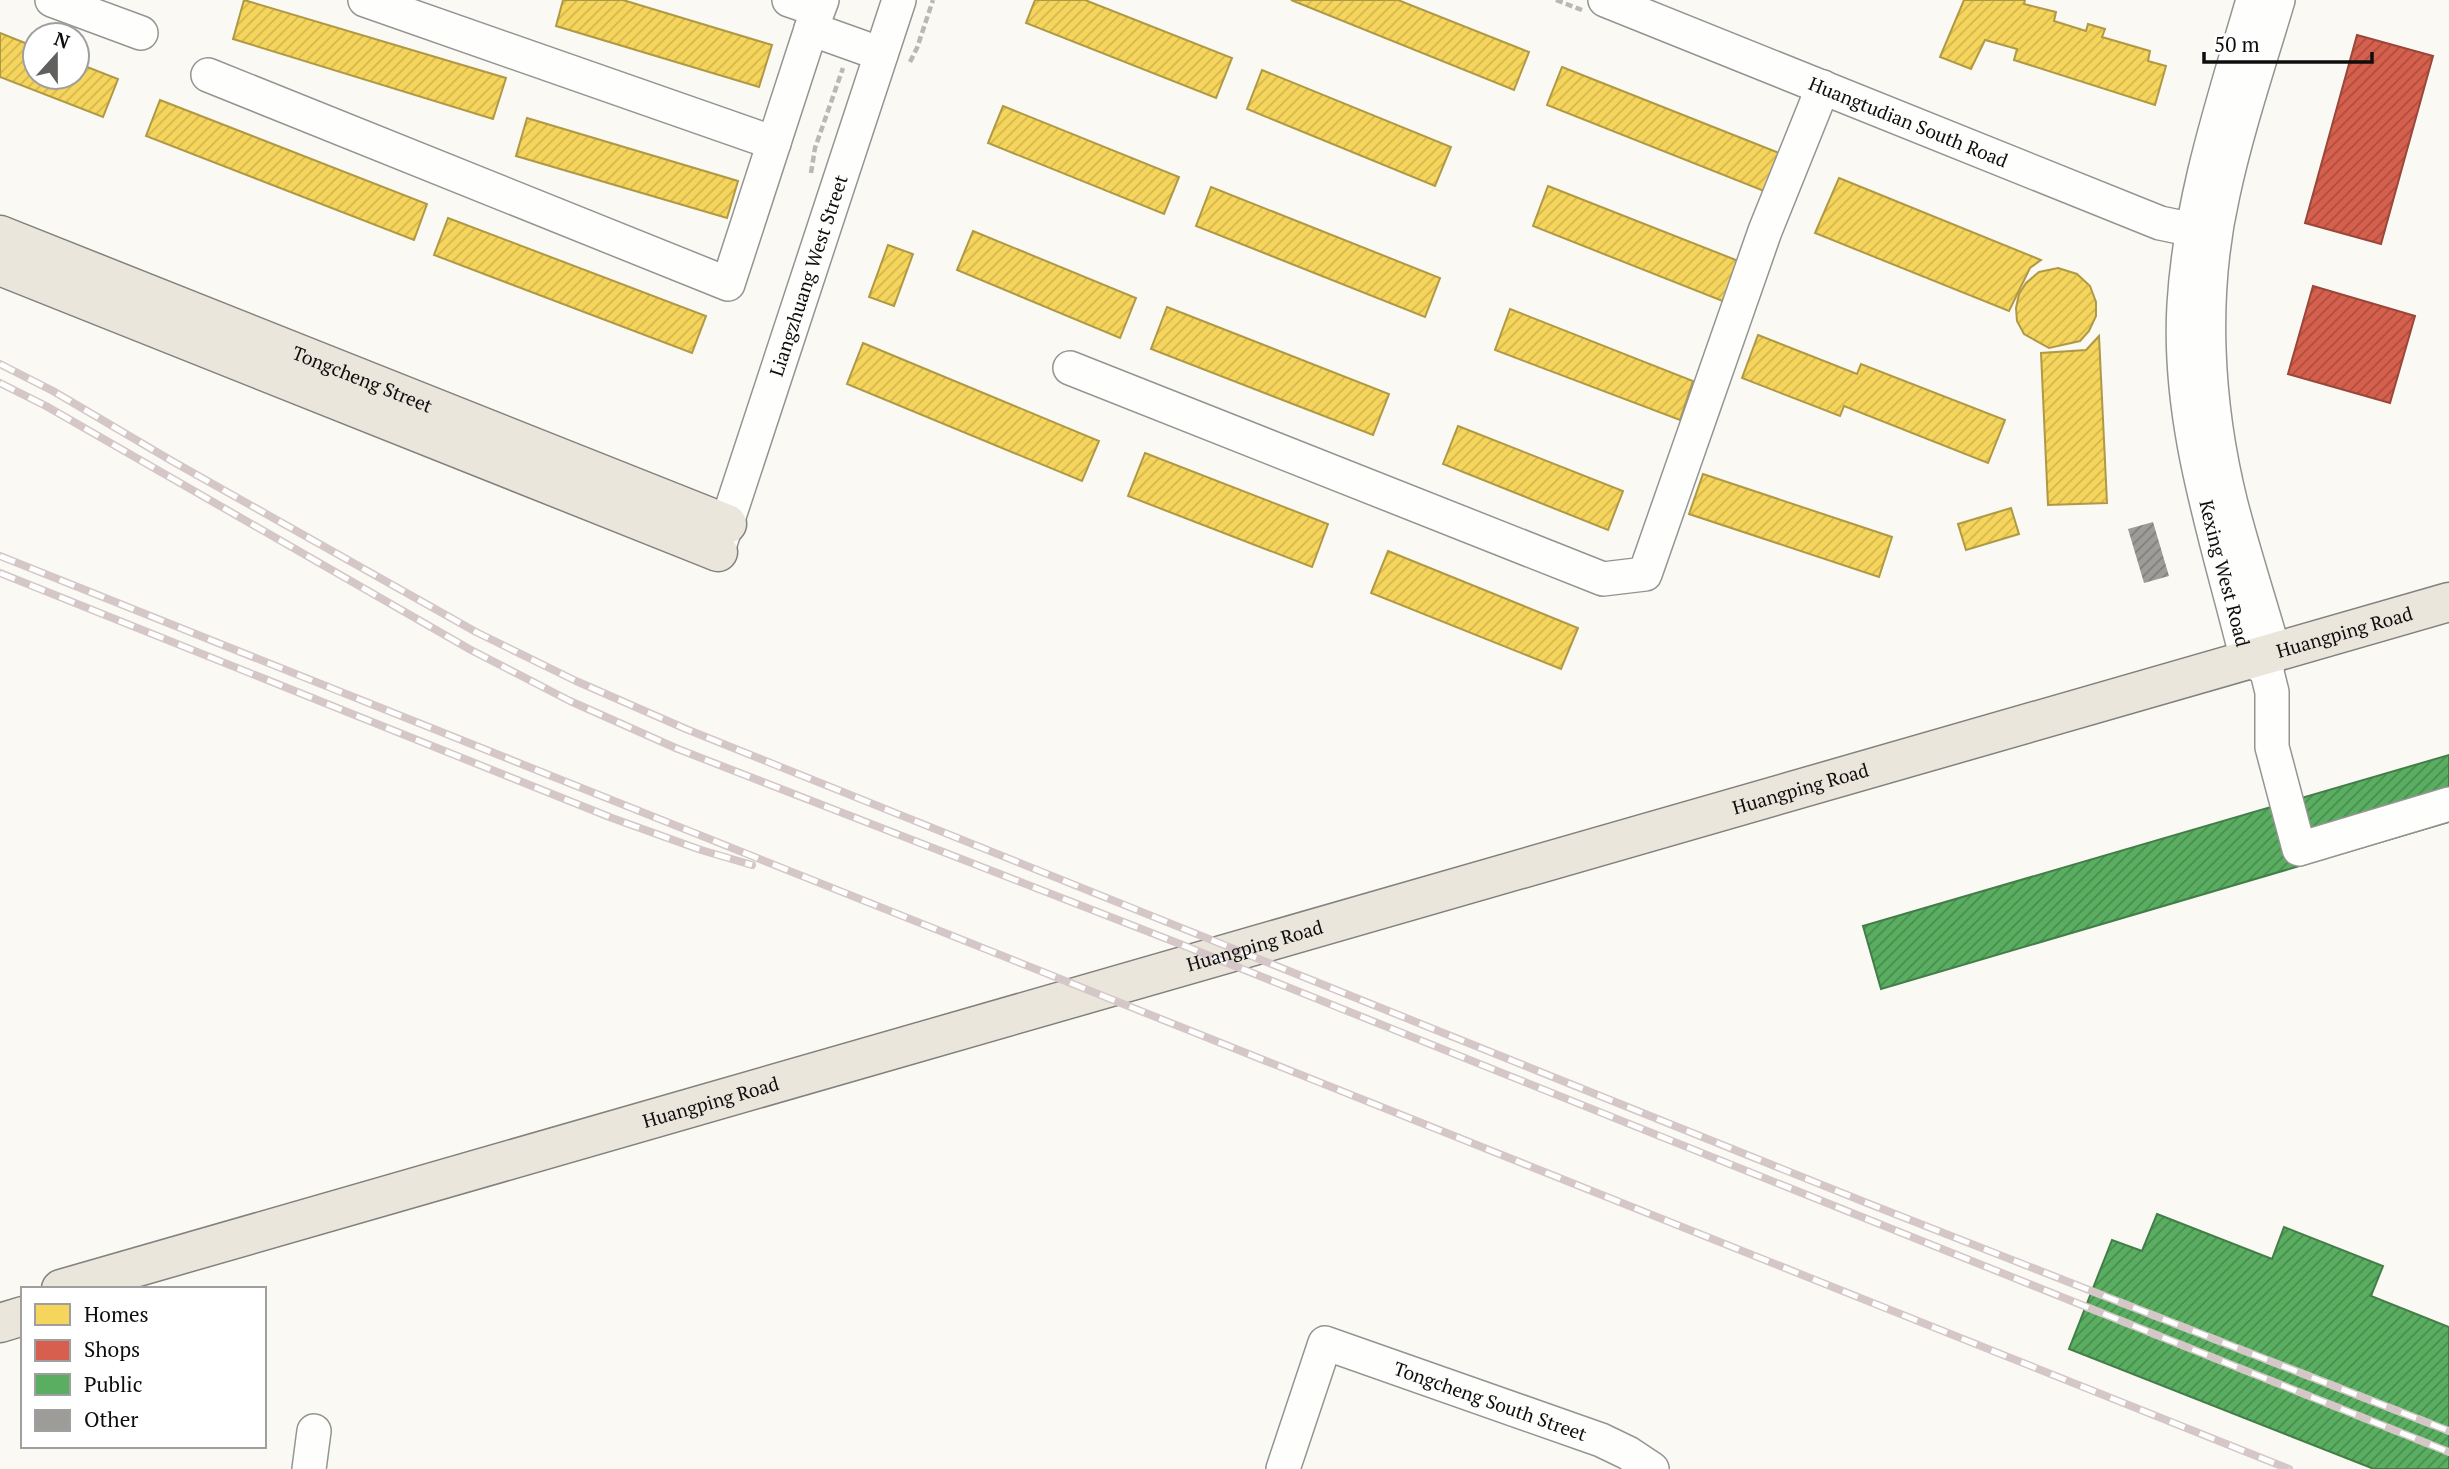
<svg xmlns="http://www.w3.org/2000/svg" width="2449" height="1469" font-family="'PT Serif',serif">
<defs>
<pattern id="homes-hatch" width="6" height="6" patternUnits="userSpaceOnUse" patternTransform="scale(1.75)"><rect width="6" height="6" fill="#f6d55c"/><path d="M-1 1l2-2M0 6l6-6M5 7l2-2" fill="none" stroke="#d2b64f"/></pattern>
<pattern id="shops-hatch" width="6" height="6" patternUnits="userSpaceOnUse" patternTransform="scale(1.75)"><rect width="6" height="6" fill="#d6604d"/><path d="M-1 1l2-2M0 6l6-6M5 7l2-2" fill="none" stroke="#ac4e3e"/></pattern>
<pattern id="public-hatch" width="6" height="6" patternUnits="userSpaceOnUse" patternTransform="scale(1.75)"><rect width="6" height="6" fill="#5aae61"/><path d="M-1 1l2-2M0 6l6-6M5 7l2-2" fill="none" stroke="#498c4e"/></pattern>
<pattern id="building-hatch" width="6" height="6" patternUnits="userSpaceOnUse" patternTransform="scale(1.75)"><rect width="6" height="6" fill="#9e9c99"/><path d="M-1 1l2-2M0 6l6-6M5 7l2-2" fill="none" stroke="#7f7e7b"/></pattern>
</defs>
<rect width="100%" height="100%" fill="#faf9f4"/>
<g fill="url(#homes-hatch)" stroke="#b09945" stroke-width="2">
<path d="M244,0L506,78L493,119L233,39Z"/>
<path d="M563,0H623L772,45L759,87L556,26Z"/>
<path d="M1035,0H1085L1232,58L1216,98L1026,23Z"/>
<path d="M1291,0H1398L1529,52L1514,90Z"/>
<path d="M1964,0H2025L2024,4L2056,12L2054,21L2086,31L2088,24L2105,29L2102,37L2150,51L2148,61L2166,66L2155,105L2014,60L2017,49L1985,40L1971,69L1940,57Z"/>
<path d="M0,33L35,47V77H77V63L118,79L103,117L0,77Z"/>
<path d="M1562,67L1784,155L1769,193L1547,105Z"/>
<path d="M1262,70L1451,147L1435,186L1247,109Z"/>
<path d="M160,100L427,204L414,240L146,136Z"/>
<path d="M1003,106L1179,177L1164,214L988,143Z"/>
<path d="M527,118L738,181L727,218L516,156Z"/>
<path d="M1839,178L2041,260L2030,268L2009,311L1815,233Z"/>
<path d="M1548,186L1741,262L1725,302L1533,226Z"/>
<path d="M1211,187L1440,278L1425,317L1196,226Z"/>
<path d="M448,218L706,316L692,353L434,255Z"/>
<path d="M973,231L1136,298L1120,338L957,270Z"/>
<path d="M888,245L913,254L894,306L869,297Z"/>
<path d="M2058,268L2077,274L2090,286L2096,302V316L2089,331L2080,341L2049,348L2024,334L2017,321L2016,308L2019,294L2026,283L2039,272Z"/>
<path d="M1167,307L1389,394L1373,435L1151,349Z"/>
<path d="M1510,309L1693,381L1680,420L1495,350Z"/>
<path d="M1758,335L1857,374L1861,364L2005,420L1988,463L1844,406L1840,416L1742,378Z"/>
<path d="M2099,336L2107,503L2048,505L2041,353L2086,350Z"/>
<path d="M863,343L1099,441L1082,481L847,384Z"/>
<path d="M1458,426L1623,491L1608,530L1443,464Z"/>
<path d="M1145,453L1328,524L1312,567L1128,496Z"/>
<path d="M1703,474L1892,537L1879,577L1689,514Z"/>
<path d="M2011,508L2019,534L1966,550L1958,524Z"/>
<path d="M1388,551L1578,628L1561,669L1371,593Z"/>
</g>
<g fill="url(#shops-hatch)" stroke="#9a473a" stroke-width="2">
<path d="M2357,35L2433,56L2381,244L2305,223Z"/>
<path d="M2313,286L2415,316L2390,403L2288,374Z"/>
</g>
<g fill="url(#public-hatch)" stroke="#437e48" stroke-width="2">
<path d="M2449,755V822L1881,989L1863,926Z"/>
<path d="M2157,1214L2272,1259L2284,1227L2383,1266L2371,1296L2449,1327V1469H2374L2069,1349L2112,1240L2142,1251Z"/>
</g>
<path fill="url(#building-hatch)" d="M2153,522L2169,576L2144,583L2128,529Z"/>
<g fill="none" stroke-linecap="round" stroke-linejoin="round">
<g stroke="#949492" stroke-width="36">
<g id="minor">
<path d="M52,0L141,33"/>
<path d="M365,0L774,143"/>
<path d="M789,0L818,10"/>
<path d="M822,0L811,29L881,54"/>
<path id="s1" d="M1605,0L2160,223L2213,234"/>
<path id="s2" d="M2253,0C2224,100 2190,200 2184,305C2177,427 2219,544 2247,660L2266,668"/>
<path d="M208,75L728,284L811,29"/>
<path d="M1070,368L1603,579L1645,574L1765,231L1823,87"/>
<path id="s3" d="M718,550L899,0"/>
<path d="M2266,668L2274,652C2260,603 2244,554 2231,504C2206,404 2200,295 2223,194C2237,129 2259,64 2278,0"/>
<path d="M2266,668L2272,692V747L2299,849L2449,804"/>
<path d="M309,1469L314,1431"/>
<path id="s4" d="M1283,1469L1325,1343L1601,1440L1628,1453L1652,1469"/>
</g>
</g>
<g stroke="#82817f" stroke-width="41">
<g id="major">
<path id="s5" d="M0,235L727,524"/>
<path d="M0,266L718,552"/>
<path id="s6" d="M61,1289L2449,602"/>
<path d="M0,1323L23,1316"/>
</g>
</g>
<g stroke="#b8b8b7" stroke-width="4.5" stroke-dasharray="7 3.5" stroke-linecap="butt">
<path d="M1556,0L1582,10"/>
<path d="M910,62L917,48L933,0"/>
<path d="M811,173L815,148L843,68"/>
</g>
<use href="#minor" stroke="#fefefd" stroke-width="33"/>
<use href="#major" stroke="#eae6db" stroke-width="38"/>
<g stroke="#d5c7c7" stroke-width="8">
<g id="rail">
<path d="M0,364L53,391L172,461L476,632L576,681L686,729L1867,1203L2449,1431"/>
<path d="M0,383L46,406L471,650L570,701L678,749L1180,944L2449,1452"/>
<path d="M0,556L2289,1469"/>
<path d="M0,573L612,818L701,850L752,865"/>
</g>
</g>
<use href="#rail" stroke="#fff" stroke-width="5" stroke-dasharray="16" stroke-linecap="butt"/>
</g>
<g text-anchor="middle" stroke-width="7" stroke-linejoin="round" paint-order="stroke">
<g font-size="19" fill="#0e0e0e" stroke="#fff">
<text dy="7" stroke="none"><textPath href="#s1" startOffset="327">Huangtudian South Road</textPath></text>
<text dy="7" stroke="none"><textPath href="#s3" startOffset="289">Liangzhuang West Street</textPath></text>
<text dy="7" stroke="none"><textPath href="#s5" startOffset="390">Tongcheng Street</textPath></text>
<text dy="7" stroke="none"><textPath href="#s2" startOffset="586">Kexing West Road</textPath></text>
<text dy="7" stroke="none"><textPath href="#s6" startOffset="2376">Huangping Road</textPath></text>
<text dy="7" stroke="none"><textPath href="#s6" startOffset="1810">Huangping Road</textPath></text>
<text dy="7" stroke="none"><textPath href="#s6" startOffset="1242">Huangping Road</textPath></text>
<text dy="7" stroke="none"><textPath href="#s6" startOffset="676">Huangping Road</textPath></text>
<text dy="7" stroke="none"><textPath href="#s4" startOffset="308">Tongcheng South Street</textPath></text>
</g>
</g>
<rect x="21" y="1287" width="245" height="161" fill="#ffffff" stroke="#9f9f9f" stroke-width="2"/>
<rect x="35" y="1304" width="35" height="21" fill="#f6d55c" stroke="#9f9f9f" stroke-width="2"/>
<text x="84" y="1322" font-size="21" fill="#0e0e0e">Homes</text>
<rect x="35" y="1340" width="35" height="21" fill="#d6604d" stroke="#9f9f9f" stroke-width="2"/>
<text x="84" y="1357" font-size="21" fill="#0e0e0e">Shops</text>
<rect x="35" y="1374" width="35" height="21" fill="#5aae61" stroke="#9f9f9f" stroke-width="2"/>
<text x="84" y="1392" font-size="21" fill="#0e0e0e">Public</text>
<rect x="35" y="1410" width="35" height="21" fill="#9e9c99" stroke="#9f9f9f" stroke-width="2"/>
<text x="84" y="1427" font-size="21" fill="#0e0e0e">Other</text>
<g transform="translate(56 56) rotate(21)"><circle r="33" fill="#ffffff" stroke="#9f9f9f" stroke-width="2"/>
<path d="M0-5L12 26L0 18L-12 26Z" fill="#61605e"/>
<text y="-10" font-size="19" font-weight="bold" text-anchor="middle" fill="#0e0e0e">N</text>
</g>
<path d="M2204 52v10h168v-10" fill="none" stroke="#0e0e0e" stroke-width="3.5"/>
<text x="2214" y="52" font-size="21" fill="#0e0e0e" stroke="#ffffff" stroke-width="5" paint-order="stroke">50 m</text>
</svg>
